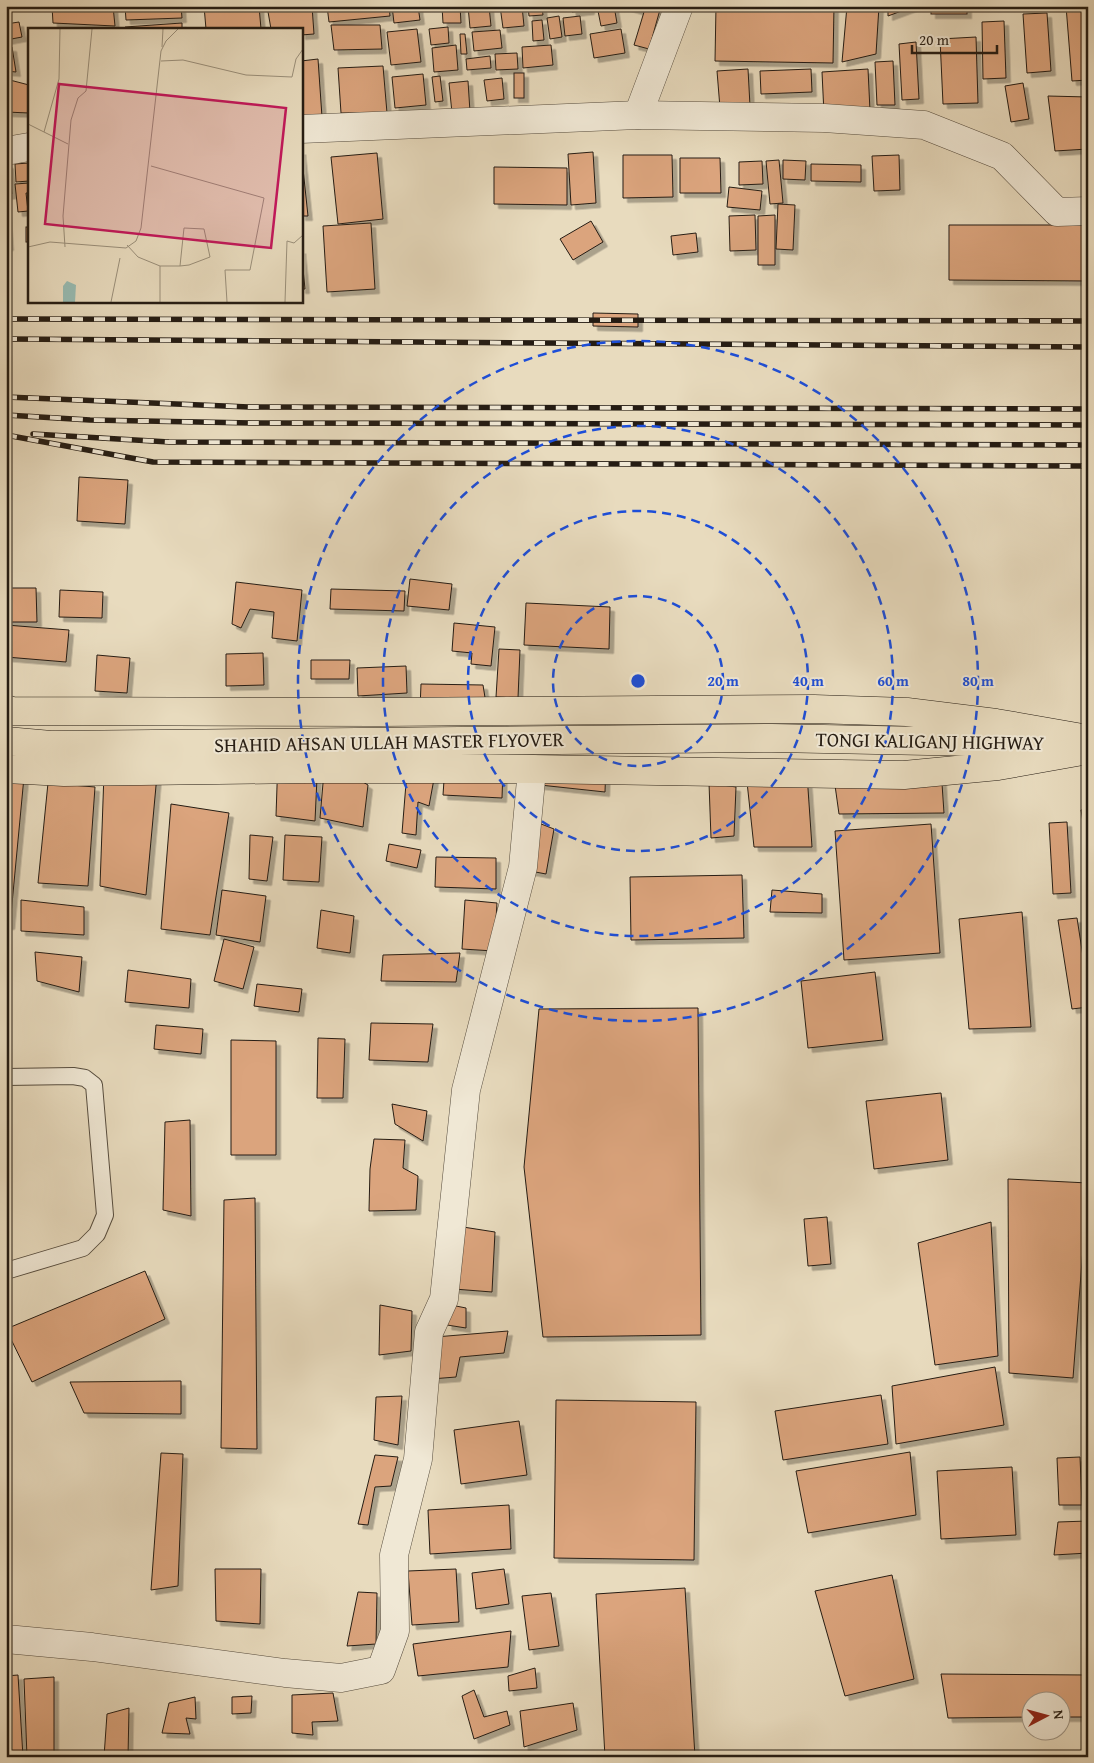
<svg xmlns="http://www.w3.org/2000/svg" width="1094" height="1763" font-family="'Gentium Book Plus',serif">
<defs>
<filter id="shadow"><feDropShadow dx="4.5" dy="4.5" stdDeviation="0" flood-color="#0004"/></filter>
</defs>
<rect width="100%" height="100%" fill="#e8dbbe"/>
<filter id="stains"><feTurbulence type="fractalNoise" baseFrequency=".004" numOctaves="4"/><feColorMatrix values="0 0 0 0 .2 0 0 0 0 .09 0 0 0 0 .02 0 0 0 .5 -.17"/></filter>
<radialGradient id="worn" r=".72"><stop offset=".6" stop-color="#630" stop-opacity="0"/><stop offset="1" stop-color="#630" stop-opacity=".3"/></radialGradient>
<g fill="#dba47d" stroke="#251c13" filter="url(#shadow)">
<path d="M52,6H113L115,26L53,23Z"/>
<path d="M125,6H181L182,18L126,20Z"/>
<path d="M204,6H259L261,29H206Z"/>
<path d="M267,6H312L314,34L301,35V29H271Z"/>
<path d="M327,6H389L390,16L329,22Z"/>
<path d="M392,6H418L420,20L394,23Z"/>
<path d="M442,6H460L461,23H443Z"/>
<path d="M468,6H489L491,26L470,28Z"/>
<path d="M500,6H522L524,26L503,28Z"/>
<path d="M528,6H542L543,15L529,16Z"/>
<path d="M571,6H590V10L572,12Z"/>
<path d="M597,6H614L617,23L601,26Z"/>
<path d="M624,6H661L649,49L634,45L644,12Z"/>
<path d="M716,6H834L833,63L715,61Z"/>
<path d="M847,6H879L876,54L842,62Z"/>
<path d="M888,6H915L888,16Z"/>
<rect x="931" y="6" width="36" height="8"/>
<path d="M1066,6H1088V80L1072,81Z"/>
<path d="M1047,13L1051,71L1027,73L1023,14Z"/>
<path d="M559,16L562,37L550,39L547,18Z"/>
<path d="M580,16L582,34L565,36L563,18Z"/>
<path d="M542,20L544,40L533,41L532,21Z"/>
<path d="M1004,21L1006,78L983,79L982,22Z"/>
<path d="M19,22L22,37L6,40V24Z"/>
<path d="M182,23V29H125V27Z"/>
<path d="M331,25H380L382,49L334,50Z"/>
<path d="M448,27L449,43L431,45L429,29Z"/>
<path d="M417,29L421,62L391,65L387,32Z"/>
<path d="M621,29L625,53L594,58L590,34Z"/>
<path d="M500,30L502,48L474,51L472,32Z"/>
<path d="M460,34H465L467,54H461Z"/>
<path d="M976,37L978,103L943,104L940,39Z"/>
<path d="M916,42L919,99L902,100L899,44Z"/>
<path d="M456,45L458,70L434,72L432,48Z"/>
<path d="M551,45L553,65L523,68L522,47Z"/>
<path d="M6,47H12L16,72L6,71Z"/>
<path d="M517,53L518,69L496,70L495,54Z"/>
<path d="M490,56L491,68L467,70L466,59Z"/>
<path d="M318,59L322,117L301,118V61Z"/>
<path d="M893,61L895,105H877L875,62Z"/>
<path d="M383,66L387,113H341L338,68Z"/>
<path d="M748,69L750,106L720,108L717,71Z"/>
<path d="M811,69L812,92L761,94L760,71Z"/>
<path d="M868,69L870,111L824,114L822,72Z"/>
<rect x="514" y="73" width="10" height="25"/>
<path d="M423,74L426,105L395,108L392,77Z"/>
<path d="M440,76L443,101L435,102L432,77Z"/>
<path d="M502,78L504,99L487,101L484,80Z"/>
<path d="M6,79L29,85V113L6,112Z"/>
<path d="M468,81L470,112L452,113L449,83Z"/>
<path d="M1023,83L1029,119L1011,122L1005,86Z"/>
<path d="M1048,96L1088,97V149L1055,151Z"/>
<path d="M301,150L308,216H301Z"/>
<path d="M593,152L596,203L571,205L568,154Z"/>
<path d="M377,153L383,219L338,224L331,157Z"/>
<path d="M623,155H672L673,197L623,198Z"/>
<path d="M899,155L900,190L874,191L872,156Z"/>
<path d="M680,158H720L721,193H680Z"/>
<path d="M779,160L783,203L770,204L766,161Z"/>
<path d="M783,160L806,161L805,180L783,179Z"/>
<path d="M762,161L763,184L739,185V162Z"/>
<path d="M29,163V181L16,182L15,164Z"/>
<path d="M6,164H9L12,194L6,195Z"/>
<path d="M811,164L861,165V182L811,181Z"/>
<path d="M494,167L567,168V205L494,204Z"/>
<path d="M29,183V193H26L28,211L18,212L15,184Z"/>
<path d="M729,187L762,191L760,210L727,207Z"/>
<path d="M6,203L9,246H6Z"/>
<path d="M778,204L795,205L793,250L776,249Z"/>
<path d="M755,215L756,250L730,251L729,216Z"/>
<path d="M775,215V265H758V216Z"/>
<path d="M591,221L603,242L573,260L560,239Z"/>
<path d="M371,223L375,289L327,292L323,226Z"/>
<path d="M949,225H1088V281L949,280Z"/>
<rect x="26" y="227" width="3" height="15"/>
<path d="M696,233L698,252L673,255L671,236Z"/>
<path d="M301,249L305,289H301Z"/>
<path d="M593,313L638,314V327L593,326Z"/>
<path d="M79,477L128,480L125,524L77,521Z"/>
<path d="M410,579L452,584L449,610L407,606Z"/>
<path d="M236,582L302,590L297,641L272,638L274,612L250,609L241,628L232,624Z"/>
<path d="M6,588H36L37,622H6Z"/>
<path d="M331,589L405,591L404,611L330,609Z"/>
<path d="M60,590L103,592L102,618L59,617Z"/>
<path d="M526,603L610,607L609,649L524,645Z"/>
<path d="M454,623L495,627L491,666L471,664L472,653L452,651Z"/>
<path d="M6,625L69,630L66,662L6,657Z"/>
<path d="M499,649L520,650L518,698L496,697Z"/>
<path d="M263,653L264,685L226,686V654Z"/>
<path d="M97,655L130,658L127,693L95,691Z"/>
<path d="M311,660H350L349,679H311Z"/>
<path d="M406,666L407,693L358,696L357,668Z"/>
<path d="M421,684L483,685L487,710L420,709Z"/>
<path d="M318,756L315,821L276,816L278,757Z"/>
<path d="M540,757L606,763L605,792L540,785Z"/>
<path d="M325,760L368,785L363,827L320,818Z"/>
<path d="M445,766L503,769L502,798L443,795Z"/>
<path d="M436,768L429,806L418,802L416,835L402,833L407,771Z"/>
<path d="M941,769L944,813L839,814L833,771Z"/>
<path d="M104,773L157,775L146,895L100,886Z"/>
<path d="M807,774L812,847H754L747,782Z"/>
<path d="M6,777H24L10,925H6Z"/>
<path d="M48,783L95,787L88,886L38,883Z"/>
<path d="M709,783L736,787L734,836L711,838Z"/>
<path d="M171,804L229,813L210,935L161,929Z"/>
<path d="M1088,809V823L1083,822L1081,810Z"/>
<path d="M536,822L554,829L546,874L525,870Z"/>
<path d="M1067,822L1071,893L1053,894L1049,823Z"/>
<path d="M931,824L940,953L844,960L835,831Z"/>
<path d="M250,835L273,837L267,881L249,879Z"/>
<path d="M285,835L322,837L319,882L283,880Z"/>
<path d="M1088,837V852L1084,840Z"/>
<path d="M389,844L421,850L417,868L386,861Z"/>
<path d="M436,857L496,858V889L435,887Z"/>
<path d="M742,875L744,938L631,940L630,877Z"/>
<path d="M222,890L266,896L260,942L216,935Z"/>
<path d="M772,890L822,894V913L770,912Z"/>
<path d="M21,900L84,907V935L21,931Z"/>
<path d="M465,900L497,903L494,951L462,949Z"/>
<path d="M321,910L354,916L350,953L317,948Z"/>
<path d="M1022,912L1031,1027L969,1029L959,919Z"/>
<path d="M1077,918L1088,989V1007L1072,1009L1058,920Z"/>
<path d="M224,939L254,947L243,989L214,981Z"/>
<path d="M35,952L82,957L79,992L37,981Z"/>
<path d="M460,953L456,982L381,981L383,955Z"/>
<path d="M128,970L191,979L189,1008L125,1002Z"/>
<path d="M875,972L883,1040L808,1048L801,981Z"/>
<path d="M257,984L302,989L299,1012L254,1006Z"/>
<path d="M698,1008L701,1335L543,1337L524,1167L539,1009Z"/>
<path d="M371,1023L433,1024L428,1062L369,1060Z"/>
<path d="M156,1025L203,1029L201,1054L154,1049Z"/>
<path d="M318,1038L345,1039L343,1098H317Z"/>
<path d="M231,1040L276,1041V1155H231Z"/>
<path d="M941,1093L948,1160L874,1169L866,1101Z"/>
<path d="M392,1104L427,1111L423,1141L395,1124Z"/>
<path d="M190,1120L191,1216L163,1210L165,1122Z"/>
<path d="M374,1139L405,1140L403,1168L418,1176L416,1210L369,1211L370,1169Z"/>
<path d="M1008,1179L1088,1183L1073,1378L1009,1373Z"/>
<path d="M255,1198L257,1449L221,1448L224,1200Z"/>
<path d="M827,1217L831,1264L808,1266L804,1219Z"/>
<path d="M991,1222L998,1356L935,1365L918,1243Z"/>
<path d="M463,1227L495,1232L492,1292L454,1289Z"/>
<path d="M145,1271L165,1319L32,1382L6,1329Z"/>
<path d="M380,1305L412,1311L411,1351L379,1355Z"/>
<path d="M451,1305L466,1308V1328L447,1325Z"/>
<path d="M508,1331L504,1353L460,1357L456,1377L431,1379L435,1337Z"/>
<path d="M995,1367L1004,1425L896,1444L892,1386Z"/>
<path d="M181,1381V1414L84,1413L70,1382Z"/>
<path d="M881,1395L888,1444L783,1460L775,1411Z"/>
<path d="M402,1396L398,1445L374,1440L376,1397Z"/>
<path d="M556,1400L696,1402L694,1560L554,1558Z"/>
<path d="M519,1421L527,1475L461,1484L454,1430Z"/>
<path d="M910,1452L916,1515L808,1533L796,1471Z"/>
<path d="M161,1453L183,1454L178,1586L151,1590Z"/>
<path d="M375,1455L398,1457L391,1486L375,1487L368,1525L358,1524Z"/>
<path d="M1080,1457L1082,1505H1059L1057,1458Z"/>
<path d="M1012,1467L1016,1535L941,1539L937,1471Z"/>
<path d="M509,1505L511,1549L430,1554L428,1510Z"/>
<path d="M1088,1521V1553L1054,1555L1058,1522Z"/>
<path d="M215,1569H261L260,1624L216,1621Z"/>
<path d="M456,1569L459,1622L412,1625L408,1571Z"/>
<path d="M504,1569L509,1604L476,1609L472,1573Z"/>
<path d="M892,1575L914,1679L845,1696L815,1591Z"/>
<path d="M685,1588L695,1757H605L596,1594Z"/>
<path d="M358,1592L377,1593L376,1644L347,1646Z"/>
<path d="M551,1593L559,1646L529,1650L522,1596Z"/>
<path d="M511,1631L508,1667L418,1676L413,1644Z"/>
<path d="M535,1668L537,1688L509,1691L508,1676Z"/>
<path d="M941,1674L1088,1675V1717H1062V1700H1032V1717L948,1718Z"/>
<path d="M18,1675L23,1757H6V1676Z"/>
<path d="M54,1677V1757H27L24,1679Z"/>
<path d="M474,1690L484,1717L507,1711L510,1725L474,1739L462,1696Z"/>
<path d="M333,1693L338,1721L312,1722L313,1735L292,1733V1695Z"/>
<path d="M252,1696L251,1713L232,1714V1697Z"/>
<path d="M195,1697L196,1719L186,1718L190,1734L162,1733L169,1703Z"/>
<path d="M573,1703L577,1730L524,1747L520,1711Z"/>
<path d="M129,1708L128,1757H104L107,1714Z"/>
</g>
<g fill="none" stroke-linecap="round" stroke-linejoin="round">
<g stroke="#564c3e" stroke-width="18">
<path id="service" d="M6,1077L73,1076L85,1078L94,1085L105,1215L97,1234L83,1248L6,1271"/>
</g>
<g stroke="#564c3e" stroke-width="29">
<g id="minor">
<path d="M301,129L638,115L824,118L924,125L1002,156L1057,212L1088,211"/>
<path d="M6,151L29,147"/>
<path d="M6,1639L92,1647L285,1673L341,1678L381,1670L395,1631L394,1555L418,1459L429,1332L444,1299L466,1090L523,867L532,769"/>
</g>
</g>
<g stroke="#564c3e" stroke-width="29">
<path id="tertiary" d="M638,115L679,6"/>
</g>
<g stroke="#251c13" stroke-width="29">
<g id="primary">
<path d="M6,709L12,711L380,712L814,709L907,712L996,723L1088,739"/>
<path d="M6,741L51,745L772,738L1032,743"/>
<path d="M6,769L64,772L306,769H532L904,775L998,766L1088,750"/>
</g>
</g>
<use href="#service" stroke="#f0e8d5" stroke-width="16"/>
<use href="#minor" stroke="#f0e8d5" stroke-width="28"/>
<use href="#tertiary" stroke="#f0e8d5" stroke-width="28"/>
<use href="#primary" stroke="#e8dbbe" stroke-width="28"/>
<g stroke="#251c13" stroke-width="5.5">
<g id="rail">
<path d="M6,319L1088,321"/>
<path d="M6,339L1088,347"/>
<path d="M6,397L249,407L1088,409"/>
<path d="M6,415L90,420L252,423L1088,425"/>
<path d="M33,434L169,442L1088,445"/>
<path d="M6,435L153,462L1088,466"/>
</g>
</g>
<use href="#rail" stroke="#f0e8d5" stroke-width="4" stroke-dasharray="11" stroke-linecap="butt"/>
</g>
<g fill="none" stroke="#1d4ed8" stroke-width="2.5" stroke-dasharray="9 6">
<circle cx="638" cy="681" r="85"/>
<circle cx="638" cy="681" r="170"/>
<circle cx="638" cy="681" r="255"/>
<circle cx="638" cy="681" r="340"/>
</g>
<g text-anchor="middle" stroke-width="4" stroke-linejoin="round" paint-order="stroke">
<g font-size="20" fill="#251c13" stroke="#f0e8d5">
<text transform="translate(930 741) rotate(1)" y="7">TONGI KALIGANJ HIGHWAY</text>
<text transform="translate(389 742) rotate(-1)" y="7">SHAHID AHSAN ULLAH MASTER FLYOVER</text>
</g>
</g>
<g transform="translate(28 28)">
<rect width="275" height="275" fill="#e8dbbe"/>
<path d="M39,253L48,257L47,274H35V258Z" fill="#97bbb2"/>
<path fill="none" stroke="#9a8f7a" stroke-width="1" d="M134,19L135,1M133,33L155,32L218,47L264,49L268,31L275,21M0,96L40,116M16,104L31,51L32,1M123,138L236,170L222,242H197L199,274M99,217L110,229L132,238V274M0,219L22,214L98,220L108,213L113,200L133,23L138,13L150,1M37,219L35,188L43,92L50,70L58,63L64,1M132,238H152L161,237L182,229L176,201L156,200L152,238M83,274L92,230M257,274L259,213L266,215L275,207"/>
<path fill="#c2185b" fill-opacity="0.15" stroke="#c2185b" stroke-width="2.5" d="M31,56L258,80L243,220L17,196Z"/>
<rect width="275" height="275" fill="none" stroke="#251c13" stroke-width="2.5"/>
</g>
<circle cx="638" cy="681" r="8" fill="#1d4ed8" stroke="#f0e8d5" stroke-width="2.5"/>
<g font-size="15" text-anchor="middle" font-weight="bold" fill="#1d4ed8" stroke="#f0e8d5" stroke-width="4" stroke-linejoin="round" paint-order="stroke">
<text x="723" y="686">20 m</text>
<text x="808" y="686">40 m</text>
<text x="893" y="686">60 m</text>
<text x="978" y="686">80 m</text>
</g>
<rect width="1094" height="1763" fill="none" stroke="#e8dbbe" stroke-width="25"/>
<rect x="8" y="8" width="1079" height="1748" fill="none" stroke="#251c13" stroke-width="2.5"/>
<rect x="12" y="12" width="1069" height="1738" fill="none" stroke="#251c13"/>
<g transform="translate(1046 1716) rotate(84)"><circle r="24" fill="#f0e8d5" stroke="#9f9687"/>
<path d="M0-4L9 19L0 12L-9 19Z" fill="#8f2418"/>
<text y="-8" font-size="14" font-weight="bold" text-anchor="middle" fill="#251c13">N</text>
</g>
<path d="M912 45v8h85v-8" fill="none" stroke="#251c13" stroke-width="2.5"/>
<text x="919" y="45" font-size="15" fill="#251c13" stroke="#f0e8d5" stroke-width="4" paint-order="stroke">20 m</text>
<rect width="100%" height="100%" filter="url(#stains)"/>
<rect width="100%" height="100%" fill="url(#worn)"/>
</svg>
